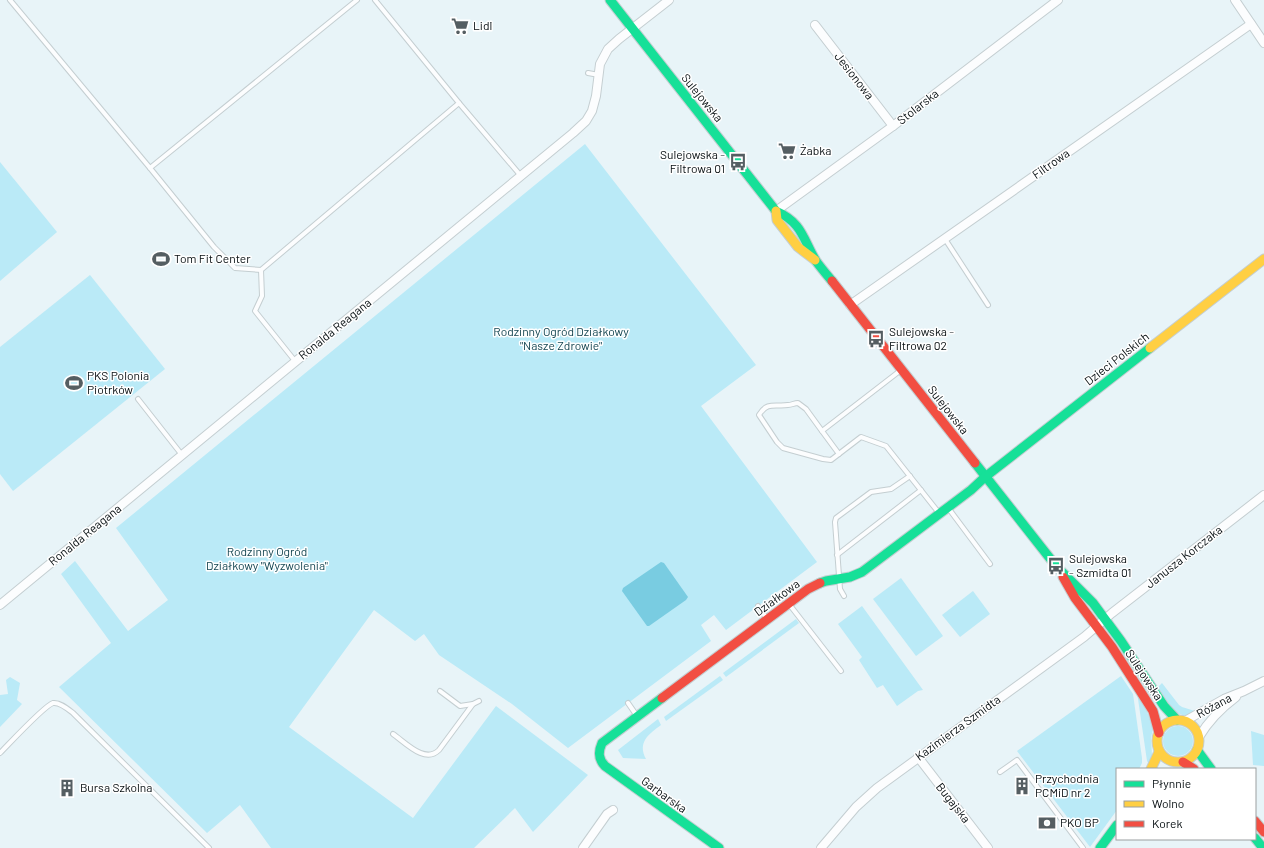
<svg xmlns="http://www.w3.org/2000/svg" width="1264" height="848" font-family="Barlow,sans-serif">
<rect width="100%" height="100%" fill="#e8f4f8"/>
<g fill="#baeaf7">
<path d="M585,144L756,365L701,406L817,562L726,630L714,615L701,625L711,641L568,748L512,704L439,655L424,634L415,641L374,610L289,727L413,818L496,706L588,775L533,832L515,808L474,848H271L240,805L207,833L59,687L111,643L61,574L75,561L128,631L168,600L116,528Z"/>
<path d="M0,162L57,232L0,281Z"/>
<path d="M90,275L165,369L13,491L0,474V347Z"/>
<path d="M901,578L943,636L916,656L873,599Z"/>
<path d="M973,591L990,614L960,637L942,615Z"/>
<path d="M862,606L923,690L918,691L897,706L883,685L877,688L859,660L862,657L838,624Z"/>
<path d="M796,619L799,623L726,677L723,673Z"/>
<path d="M720,676L723,680L666,721L664,717Z"/>
<path d="M1121,676L1133,694L1142,758V763L1139,769H1117V810L1090,847L1017,751Z"/>
<path d="M10,677L20,683L17,700L22,704L0,727V695L8,694L6,680Z"/>
<path d="M1162,683L1179,705L1182,707L1195,711C1178,725 1165,700 1157,688Z"/>
<path d="M1137,692L1144,703L1153,728L1151,738L1152,755L1149,764L1147,761Z"/>
<path d="M658,719L661,725C649,734 637,742 646,759L623,758L618,750Z"/>
<circle cx="1178" cy="741" r="15"/>
<path d="M1251,731L1264,735V766L1253,765Z"/>
</g>
<path fill="#79cce1" d="M661,562L664,563L688,597L686,600L649,626H647L622,591L623,588Z"/>
<g fill="none" stroke-linecap="round" stroke-linejoin="round">
<g stroke="#c4ced1" stroke-width="6">
<g id="lane">
<path d="M10,0L150,168"/>
<path d="M357,0L150,168L214,247L235,268L261,270L459,103L375,0"/>
<path d="M588,73L599,75"/>
<path d="M459,103L521,176"/>
<path d="M945,239L988,305"/>
<path d="M261,270L262,296L255,311L295,361"/>
<path d="M138,399L182,455"/>
<path d="M822,431L806,409L798,403C794,403 792,405 788,405C776,407 767,401 759,415L777,442L783,448L823,459L831,460L861,437L886,446L939,513"/>
<path d="M839,454L822,431L901,370"/>
<path d="M949,509L990,564"/>
<path d="M837,555L921,490"/>
<path d="M844,596L840,589L835,522L836,518L871,492L891,489L910,476"/>
<path d="M789,604L841,671"/>
<path d="M758,606L767,619"/>
<path d="M440,691L460,706L473,704"/>
<path d="M628,703L637,716"/>
<path d="M393,734C406,743 425,764 439,750L473,704L479,701"/>
<path d="M0,753C9,744 44,706 53,703C60,702 68,709 73,713L209,848"/>
<path d="M1000,772L1017,760L1083,848"/>
</g>
</g>
<g stroke="#c4ced1" stroke-width="10">
<g id="street">
<path d="M1235,0L1264,43"/>
<path d="M815,25L893,126"/>
<path d="M776,211L893,126L1058,0"/>
<path d="M850,305L1251,24"/>
<path d="M0,605L573,133L586,121L592,111L596,96L600,64L608,49L619,39L669,0"/>
<path d="M1185,721L1224,699L1244,691L1264,681"/>
<path d="M1199,737C1209,720 1220,709 1236,697"/>
<path d="M918,757L988,848"/>
<path d="M583,848L607,814L613,810"/>
<path d="M821,848L856,807L877,788L1084,637L1112,613L1264,495"/>
</g>
</g>
<g stroke="#c4ced1" stroke-width="11">
<g id="fast">
<path d="M610,0L776,211C803,223 803,240 816,261C821,268 827,275 832,281"/>
<path d="M975,463L1056,566L1093,603L1121,641L1164,706L1177,720"/>
<path d="M820,583L826,581L850,577L862,572L971,490L985,477L1150,348"/>
<path d="M662,698L602,743C598,752 598,759 605,766L719,848"/>
<path d="M1197,750L1211,769"/>
<path d="M1255,838L1263,848"/>
<path d="M1100,848L1117,825"/>
</g>
</g>
<g stroke="#c4ced1" stroke-width="11">
<g id="slow">
<path d="M776,211L777,220L798,247L815,260"/>
<path d="M1150,348L1264,259"/>
<circle cx="1178" cy="741" r="21"/>
<path d="M1151,769L1159,752"/>
</g>
</g>
<g stroke="#c4ced1" stroke-width="11">
<g id="jam">
<path d="M832,281L975,463"/>
<path d="M1063,577L1075,598L1112,647L1153,711L1159,733"/>
<path d="M662,698L808,589L820,583"/>
<path d="M1183,762L1194,769"/>
<path d="M1255,821L1264,832"/>
</g>
</g>
<use href="#lane" stroke="#fcfdfe" stroke-width="4"/>
<use href="#street" stroke="#fcfdfe" stroke-width="8"/>
<use href="#fast" stroke="#16e098" stroke-width="9"/>
<use href="#slow" stroke="#ffcf43" stroke-width="9"/>
<use href="#jam" stroke="#f24e42" stroke-width="9"/>
</g>
<defs>
<g id="supermarket-bare" transform="scale(1.38)"><path d="M-6-5.5h2.5l.6 2H6L4.5 2H-2.5L-4.4-4H-6ZM-1.5 3.2a1.3 1.3 0 1 0 .1 0ZM3 3.2a1.3 1.3 0 1 0 .1 0Z" fill="#555e62" stroke="#fff" stroke-width="2.5" paint-order="stroke"/></g>
<g id="bus-bare" transform="scale(1.38)"><path d="M-5-6H5V4H4V6H2V4H-2V6H-4V4H-5ZM-3.5-4V0h7V-4ZM-3.5 1.2v1.5H-2V1.2ZM2 1.2v1.5H3.5V1.2Z" fill="#555e62" stroke="#fff" stroke-width="2.5" paint-order="stroke"/></g>
<g id="stadium-bare" transform="scale(1.38)"><path d="M0-5a6.5 5 0 1 0 0 10a6.5 5 0 1 0 0-10ZM-3.5-1.8h7v3.6h-7Z" fill="#555e62" stroke="#fff" stroke-width="2.5" paint-order="stroke"/></g>
<g id="building-bare" transform="scale(1.38)"><path d="M-4-6H4V6H1V3H-1V6H-4ZM-2.5-4.3h1.7v1.8h-1.7ZM.8-4.3h1.7v1.8H.8ZM-2.5-1h1.7V.8h-1.7ZM.8-1h1.7V.8H.8Z" fill="#555e62" stroke="#fff" stroke-width="2.5" paint-order="stroke"/></g>
<g id="bank-bare" transform="scale(1.38)"><path d="M-6-4H6V4H-6ZM0-2.3a2.3 2.3 0 1 0 0 4.6a2.3 2.3 0 1 0 0-4.6Z" fill="#555e62" stroke="#fff" stroke-width="2.5" paint-order="stroke"/></g>
</defs>
<g fill-rule="evenodd">
<use href="#supermarket-bare" x="460" y="26"/>
<use href="#supermarket-bare" x="787" y="151"/>
<use href="#bus-bare" x="738" y="162"/>
<use href="#stadium-bare" x="161" y="259"/>
<use href="#bus-bare" x="876" y="339"/>
<use href="#stadium-bare" x="74" y="383"/>
<use href="#bus-bare" x="1056" y="566"/>
<use href="#building-bare" x="1022" y="786"/>
<use href="#building-bare" x="67" y="788"/>
<use href="#bank-bare" x="1047" y="823"/>
</g>
<g text-anchor="middle" stroke-width="3" stroke-linejoin="round" paint-order="stroke">
<g font-size="12" fill="#060e11" stroke="#fff" text-anchor="start">
<text x="473" y="30">Lidl</text>
<text x="800" y="155">Żabka</text>
<text x="725" y="159" text-anchor="end">Sulejowska -<tspan x="725" dy="14">Filtrowa 01</tspan></text>
<text x="174" y="263">Tom Fit Center</text>
<text x="889" y="336">Sulejowska -<tspan x="889" dy="14">Filtrowa 02</tspan></text>
<text x="87" y="380">PKS Polonia<tspan x="87" dy="14">Piotrków</tspan></text>
<text x="1069" y="563">Sulejowska<tspan x="1069" dy="14">- Szmidta 01</tspan></text>
<text x="1035" y="783">Przychodnia<tspan x="1035" dy="14">PCMiD nr 2</tspan></text>
<text x="80" y="792">Bursa Szkolna</text>
<text x="1060" y="827">PKO BP</text>
</g>
<g font-size="12" fill="#060e11" stroke="#fff">
<text transform="translate(854 76) rotate(52)" y="4">Jesionowa</text>
<text transform="translate(702 98) rotate(51)" y="4">Sulejowska</text>
<text transform="translate(918 107) rotate(-38)" y="4">Stolarska</text>
<text transform="translate(1051 164) rotate(-35)" y="4">Filtrowa</text>
<text transform="translate(335 329) rotate(-39)" y="4">Ronalda Reagana</text>
<text transform="translate(1117 359) rotate(-38)" y="4">Dzieci Polskich</text>
<text transform="translate(948 410) rotate(52)" y="4">Sulejowska</text>
<text transform="translate(85 535) rotate(-39)" y="4">Ronalda Reagana</text>
<text transform="translate(1184 557) rotate(-38)" y="4">Janusza Korczaka</text>
<text transform="translate(777 598) rotate(-36)" y="4">Działkowa</text>
<text transform="translate(1144 675) rotate(57)" y="4">Sulejowska</text>
<text transform="translate(1214 706) rotate(-28)" y="4">Różana</text>
<text transform="translate(958 728) rotate(-36)" y="4">Kazimierza Szmidta</text>
<text transform="translate(664 795) rotate(36)" y="4">Garbarska</text>
<text transform="translate(953 803) rotate(52)" y="4">Bugajska</text>
</g>
<g font-size="12" fill="#134551" stroke="#fff">
<text x="561" y="336">Rodzinny Ogród Działkowy<tspan x="561" dy="14">"Nasze Zdrowie"</tspan></text>
<text x="267" y="556">Rodzinny Ogród<tspan x="267" dy="14">Działkowy "Wyzwolenia"</tspan></text>
</g>
</g>
<rect x="1116" y="768" width="140" height="72" fill="#ffffff" stroke="#9b9fa0"/>
<rect x="1124" y="781" width="20" height="6" fill="#16e098" stroke="#9b9fa0"/>
<text x="1152" y="788" font-size="12" fill="#060e11">Płynnie</text>
<rect x="1124" y="801" width="20" height="6" fill="#ffcf43" stroke="#9b9fa0"/>
<text x="1152" y="808" font-size="12" fill="#060e11">Wolno</text>
<rect x="1124" y="821" width="20" height="6" fill="#f24e42" stroke="#9b9fa0"/>
<text x="1152" y="828" font-size="12" fill="#060e11">Korek</text>
</svg>
